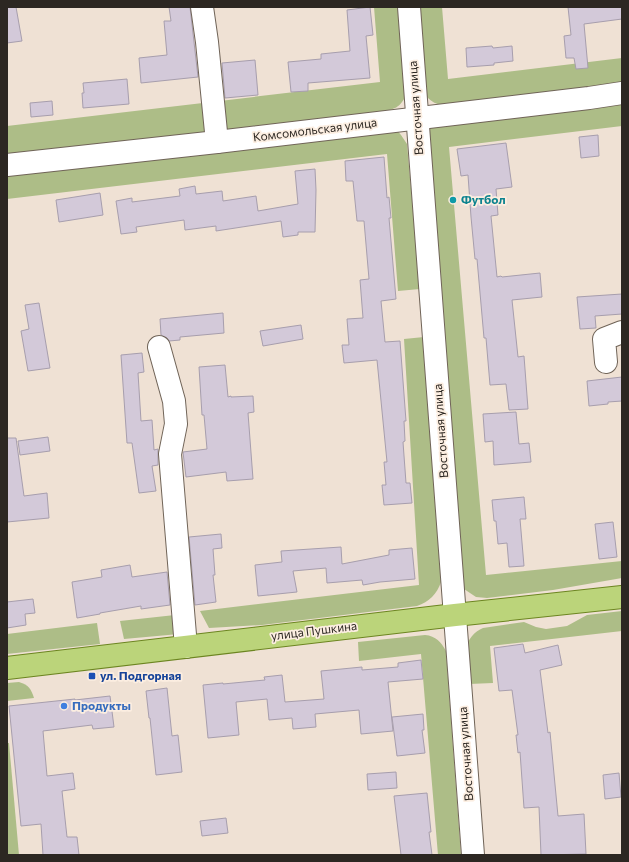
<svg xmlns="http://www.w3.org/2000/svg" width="629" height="862" font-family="Commissioner,sans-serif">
<rect width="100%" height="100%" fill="#efe1d4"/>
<g fill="#adbd87">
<path d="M374,7H399L406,96C398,109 396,108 382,112L7,155V126L380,82Z"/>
<path d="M416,7H442L448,79L622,58V86L444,106C436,104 432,102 427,97Z"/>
<path d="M622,98V126L449,147L486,575L622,561V578L553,590L487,598L476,597L464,589L428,130L434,125Z"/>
<path d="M395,128L401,135L407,144L420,289L398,291L387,154L7,199V171Z"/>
<path d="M424,337L441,582C437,594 429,602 417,606L262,625L209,628L200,611L419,585L404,339Z"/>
<path d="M622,611V631L490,646L493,683L469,684C468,674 465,658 466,649C467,640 475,631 483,628L524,622L536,627L546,629L567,626L587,615Z"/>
<path d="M175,615L179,634L124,639L120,621Z"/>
<path d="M97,623L100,644L7,654V634Z"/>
<path d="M425,635C436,636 441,642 446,651L461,855H438L421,654L359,661L358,642Z"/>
<path d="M19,682C29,685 31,689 34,698L7,701V683Z"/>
<path d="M7,743H9L19,855H7Z"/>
</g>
<g fill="#d3c9d9" stroke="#a79ead">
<path d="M7,7H16L22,41L7,43Z"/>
<path d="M169,7H190L198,77L141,83L139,58L167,55L164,21H171Z"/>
<path d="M370,7L373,35L366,36L370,78L308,83V91L291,92L288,62L321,59V54L350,51L347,10Z"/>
<path d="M568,7H622V19L584,24L588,68L576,69L574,58H566L564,36L571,35Z"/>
<path d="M492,46L493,48L512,46L513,61L494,63V65L467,67L466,48Z"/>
<path d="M255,60L258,95L225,98L222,63Z"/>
<path d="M127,79L129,104L83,108L82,93H84L83,83Z"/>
<path d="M52,101L53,115L31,117L30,103Z"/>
<path d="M598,135L599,156L581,158L579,137Z"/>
<path d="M506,143L512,187L496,189L498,215L491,216L497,277L501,276L502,277L540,273L542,297L512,300L518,357L524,356L528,409L509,410L506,384L490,385L486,338H484L477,259H475L471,217L468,175L461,176L457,149Z"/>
<path d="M384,157L387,198L389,197L391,218H389L396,299L381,301L385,342L400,341L406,421H404L405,441L403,442L406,483H410L412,503L384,505L382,485H386L384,462H387L377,360L344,363L342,345H349L347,319L363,318L360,280L369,279L364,221H357L353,181H346L345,161Z"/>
<path d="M315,169L316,190L315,232H298V235L283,237L281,221L216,231V226L185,230L184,220L136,227L137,232L121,234L116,201L132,198V202L180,196L179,189L195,186L196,194L222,191L223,201L256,196L258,211L298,204L295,171Z"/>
<path d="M100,193L103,215L59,222L56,200Z"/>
<path d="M622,294V314L595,316L596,328L580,329L577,297Z"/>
<path d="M39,303L50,368L28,371L21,331L29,329L25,305Z"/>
<path d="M223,313L224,333L180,337V340L169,341L167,338L161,335L160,319Z"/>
<path d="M301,325L303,339L263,346L260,331Z"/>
<path d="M142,353L144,372L138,373L141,421L152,420L154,450L158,449V465L152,466L156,491L139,493L132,443H127L121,355Z"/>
<path d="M225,365L228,397L231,396V397L253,396L254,412L248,413L253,479L227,481L226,472L186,477L183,452L207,449L204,415H202L199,367Z"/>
<path d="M622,377V401L608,402V404L589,406L587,381Z"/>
<path d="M516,412L519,444L529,443L531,462L494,465L493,441L485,442L483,414Z"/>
<path d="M48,437L50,451L20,455L18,441Z"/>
<path d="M7,438H16L24,496L47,493L49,518L7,522Z"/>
<path d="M524,497L526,519H520L524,566L509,567L507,543L498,544L496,521H494L492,500Z"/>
<path d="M613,522L617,557L599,559L595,524Z"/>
<path d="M221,534L222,548L213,549L215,575H213L216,602L195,605L189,537Z"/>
<path d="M341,547L342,564L389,555V550L412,548L415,579L380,582L363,585L362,580L327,583L326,568L293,571L297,592L258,596L255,565L282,562L281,551Z"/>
<path d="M130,565L132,577L167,572L170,605L141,609V606L100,613V614L77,618L72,582L102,577L101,570Z"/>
<path d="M33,599L35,613L25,614L26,625L7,628V602Z"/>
<path d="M523,644L525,653L558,645L562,665L540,670L548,733L550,732L558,816L584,814L586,854L541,855L539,807L524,808L520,752L518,753L516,735H518L512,690L499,691L494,648Z"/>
<path d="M421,660L423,679L388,682L393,731L361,734L359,710L315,714L316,727L293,729L292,718L269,720L267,699L236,702L239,735L208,738L203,685L223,683V684L265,680L264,677L282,675L285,702L324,699L321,671L362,667V670L398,667V663Z"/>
<path d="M167,688L172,736L178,735L182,772L156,775L150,718H149L146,691Z"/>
<path d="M110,696L114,727L93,729L92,725L43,731L47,776L73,773L75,789L62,791L67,837H77L79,855H43L41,824L21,826L9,706L75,699V700Z"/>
<path d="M423,714L424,730H422L425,753L397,756L392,717Z"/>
<path d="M396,772L397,788L368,790L367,774Z"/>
<path d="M619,773L621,797L605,799L603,775Z"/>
<path d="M427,793L431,832H429L432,855H401L394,796Z"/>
<path d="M226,818L228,833L202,836L200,821Z"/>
</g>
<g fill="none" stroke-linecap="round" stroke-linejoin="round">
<g stroke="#706458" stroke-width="24">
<g id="minor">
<path d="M202,7L207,42L217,142"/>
<path d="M409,7L473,855"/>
<path d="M7,165L217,142L589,98L622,93"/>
<path d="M159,347L174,401L176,424L170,454L186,647"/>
<path d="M606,362L604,339L622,332"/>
</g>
</g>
<g stroke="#6c8521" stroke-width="24">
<path id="major" d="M7,668L455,615L622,597"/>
</g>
<use href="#minor" stroke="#fff" stroke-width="22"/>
<use href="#major" stroke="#bbd47a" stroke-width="22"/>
</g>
<circle fill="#0f9aa8" stroke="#fceee1" stroke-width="1.5" cx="453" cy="200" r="4"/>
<rect fill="#1a4fb4" stroke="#fceee1" stroke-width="1.5" x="88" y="672" width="8" height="8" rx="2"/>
<circle fill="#3f7fe0" stroke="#fceee1" stroke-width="1.5" cx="64" cy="706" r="4"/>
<g text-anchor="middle" stroke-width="3.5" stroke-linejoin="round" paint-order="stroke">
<g font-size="12" fill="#2c2722" stroke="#fceee1">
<text transform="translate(416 108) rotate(-94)" y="4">Восточная улица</text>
<text transform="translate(315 130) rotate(-7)" y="4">Комсомольская улица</text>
<text transform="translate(441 431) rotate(-94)" y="4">Восточная улица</text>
<text transform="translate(314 631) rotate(-7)" y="4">улица Пушкина</text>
<text transform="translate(466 754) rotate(-94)" y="4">Восточная улица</text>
</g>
<g font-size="12" font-weight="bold" fill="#0d838f" stroke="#fceee1" text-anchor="start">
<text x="461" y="204">Футбол</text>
</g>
<g font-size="12" font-weight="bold" fill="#164399" stroke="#fceee1" text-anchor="start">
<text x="100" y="680">ул. Подгорная</text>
</g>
<g font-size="12" font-weight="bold" fill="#366cbe" stroke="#fceee1" text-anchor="start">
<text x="72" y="710">Продукты</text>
</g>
</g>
<rect width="629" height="862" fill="none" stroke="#2c2722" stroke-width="16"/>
</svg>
